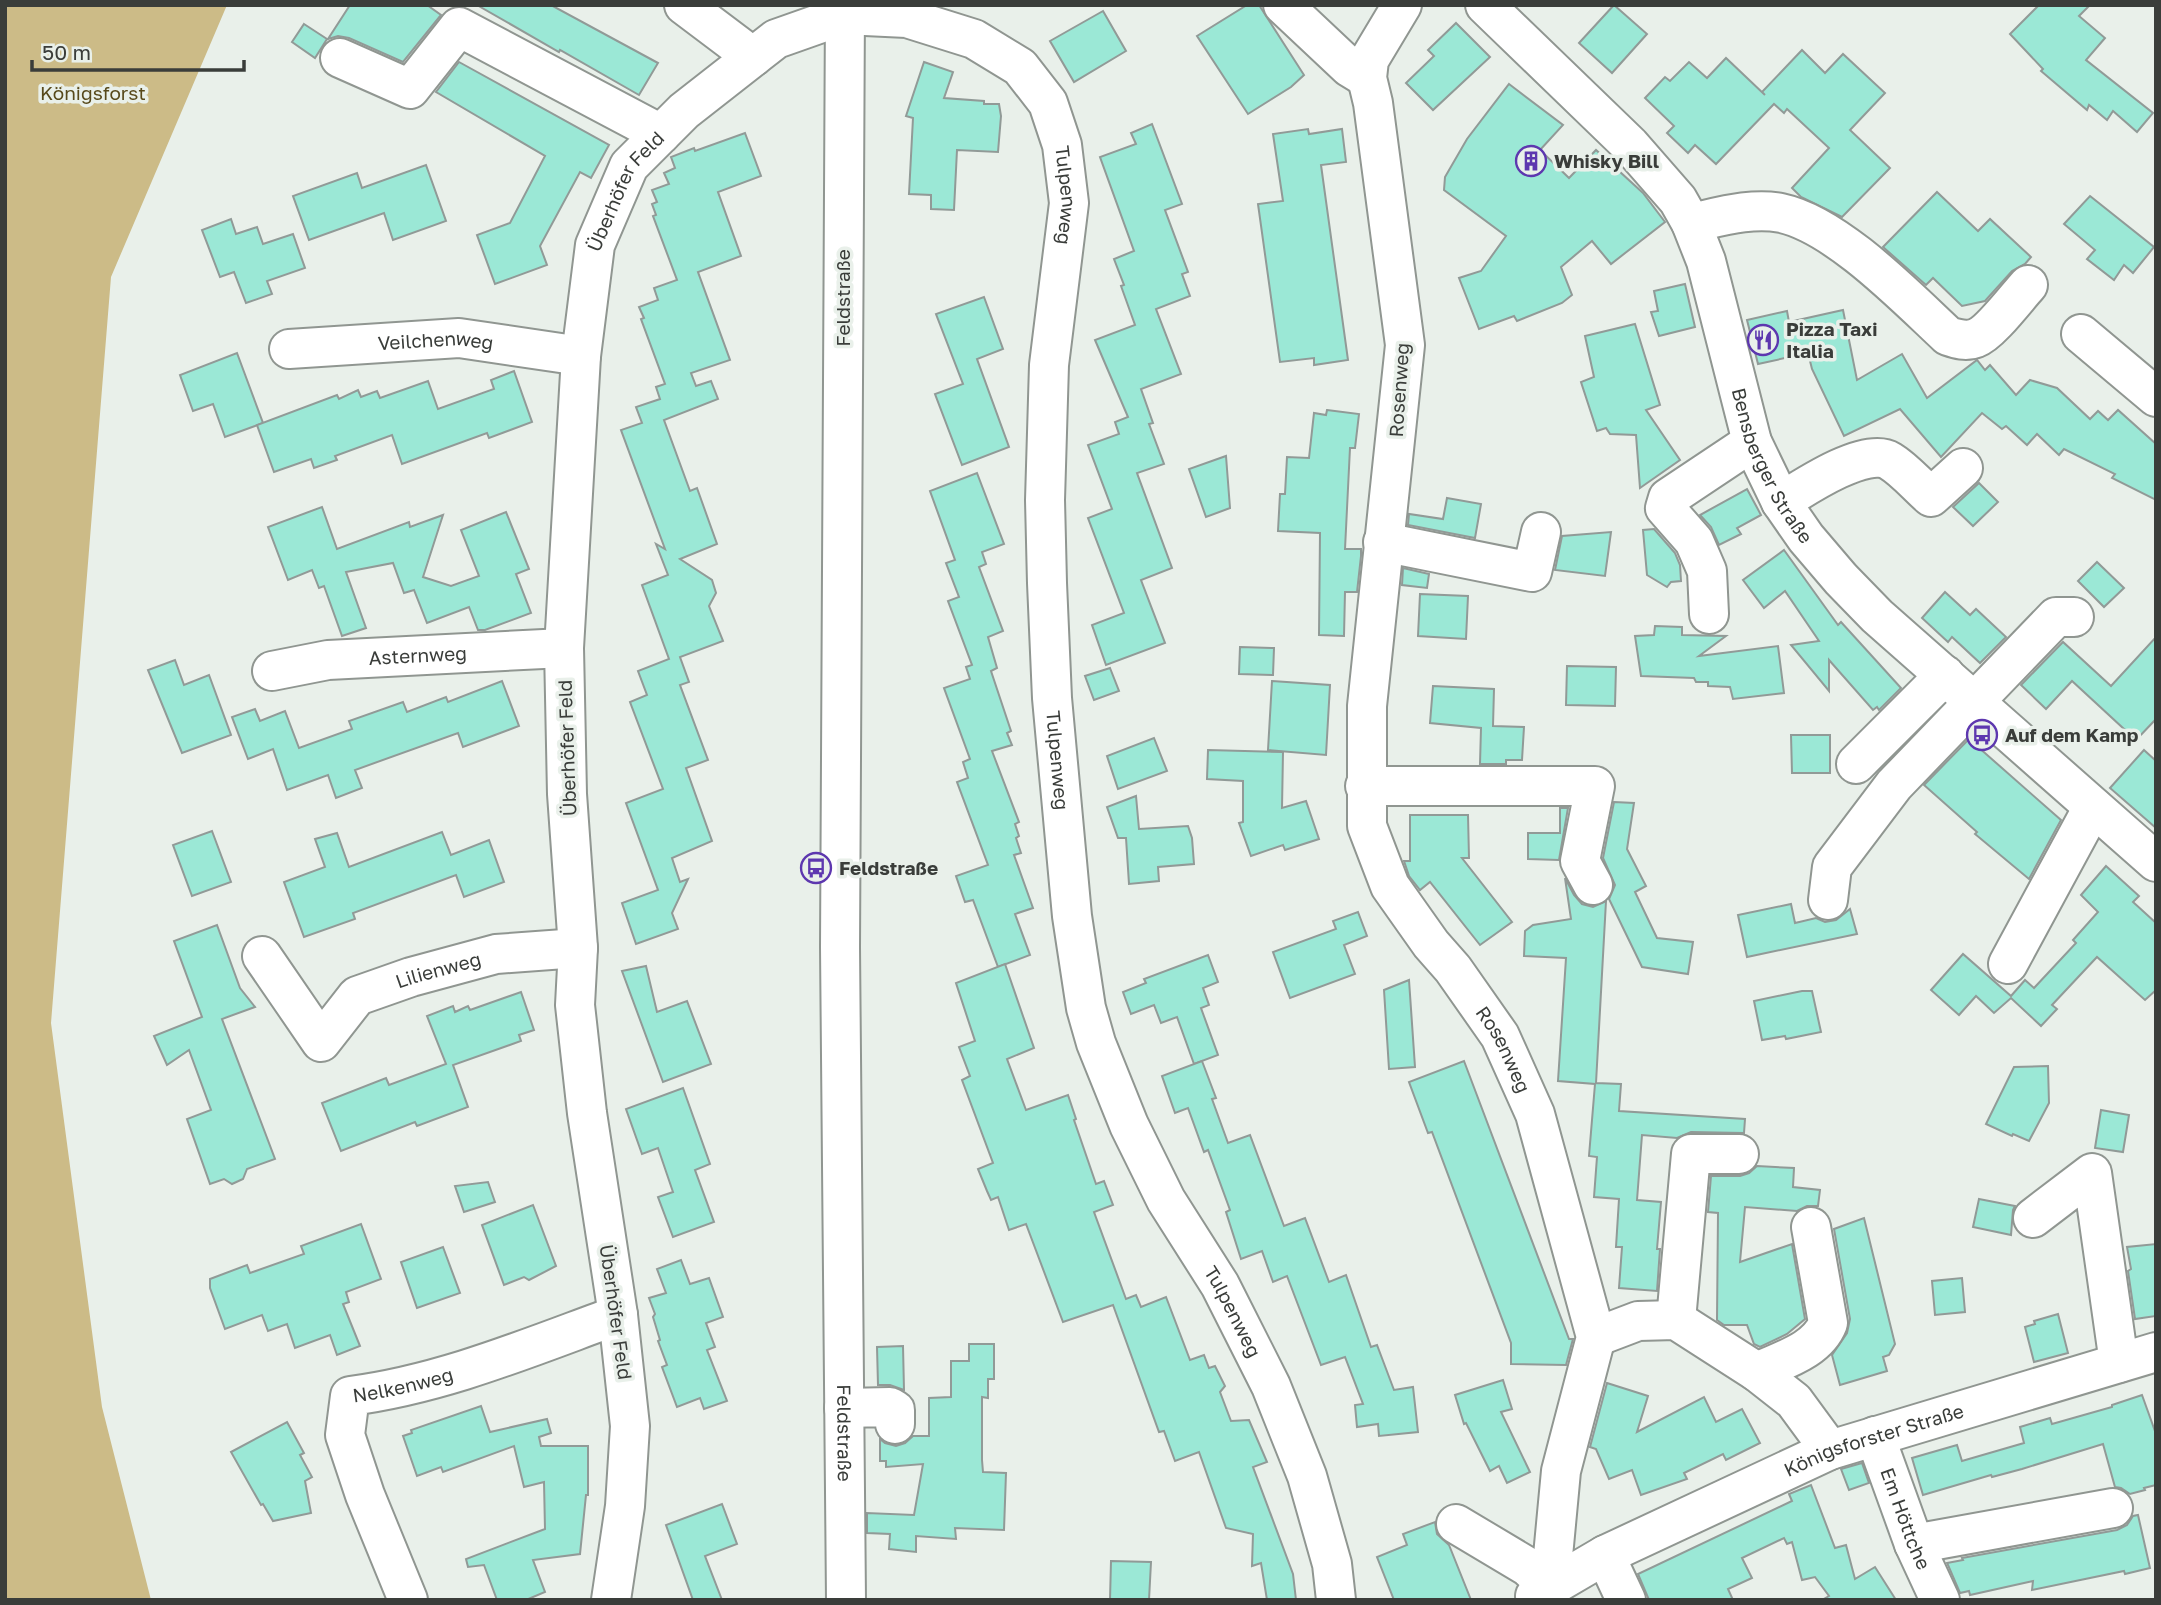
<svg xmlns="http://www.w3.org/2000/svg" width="2161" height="1605" font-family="'Golos Text',sans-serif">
<rect width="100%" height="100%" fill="#e9f0ea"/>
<path fill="#ccbb87" d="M5,5H227L111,277L51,1023L102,1407L151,1600H5Z"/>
<g fill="#9be8d6" stroke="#919a97" stroke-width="2">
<path d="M350,5H427L441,15L403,62L349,38L338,36L328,39Z"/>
<path d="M477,5H551L658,63L639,95L560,50L559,52Z"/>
<path d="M1247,5H1259L1304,75L1291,87L1248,114L1197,36Z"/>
<path d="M1614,5L1647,34L1612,73L1579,43Z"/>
<path d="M2039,5H2090L2079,16L2105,38L2086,60L2153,113L2137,132L2113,111L2107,120L2089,105L2087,110L2041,71L2043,69L2010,34Z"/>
<path d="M1103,11L1126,51L1074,82L1050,41Z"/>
<path d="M1456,23L1490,57L1433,110L1406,83L1434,56L1428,50Z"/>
<path d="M304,24L327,39L315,58L292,42Z"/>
<path d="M1802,50L1825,73L1843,54L1885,93L1850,130L1890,168L1842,217L1801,197L1792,188L1829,148L1787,109L1784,113L1774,104L1716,164L1695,145L1688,153L1667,133L1674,126L1645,98L1665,77L1670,81L1689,62L1707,78L1726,58L1765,95L1762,92Z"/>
<path d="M459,62L609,145L591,178L580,172L540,246L547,265L495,284L477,235L510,223L545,156L436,92Z"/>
<path d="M924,62L953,72L944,98L984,101V104H999L1001,116L998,152L957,150L954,210L931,209V195L909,194L913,118L906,116Z"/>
<path d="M1509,84L1563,125L1540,150L1569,178L1596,150L1643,193L1665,222L1611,264L1592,241L1561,267L1572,295L1562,303L1517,321L1514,316L1479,329L1459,278L1481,271L1506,236L1444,190L1445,177L1467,139Z"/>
<path d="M1152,124L1182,204L1165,210L1188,272L1182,274L1190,296L1156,309L1181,374L1141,389L1153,423L1149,424L1164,464L1137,473L1172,568L1141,580L1165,643L1106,665L1092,625L1124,613L1088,518L1112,509L1088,445L1119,434L1115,422L1128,417L1095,340L1135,325L1121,286L1124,285L1114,259L1134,251L1100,157L1136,144L1131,133Z"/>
<path d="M1308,129L1309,134L1342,129L1346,162L1321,165L1348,360L1314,365V358L1280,362L1258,204L1283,201L1273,134Z"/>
<path d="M745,133L761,176L718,192L741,256L698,272L730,360L691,373L696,386L711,381L718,399L664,420L690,491L697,488L717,544L680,559L712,580L716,593L709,606L723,641L680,657L689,682L680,685L708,760L686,768L712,841L672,858L680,882L688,879L672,913L678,929L636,944L622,903L658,890L626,803L663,789L630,702L647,695L638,671L669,659L642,585L668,575L656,544L665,549L621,430L642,423L636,407L660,399L656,387L665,384L641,319L644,318L639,307L658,300L654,288L677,280L653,216L656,215L652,204L657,202L652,190L669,184L664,173L675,168L671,157L694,148L695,151Z"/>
<path d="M426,165L446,221L393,240L384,213L309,240L293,196L357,173L362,188Z"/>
<path d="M1937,192L1978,231L1990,219L2031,257L2025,264L2012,271L1985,301L1962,306L1933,278L1926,285L1883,247Z"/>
<path d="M2090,196L2154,247L2133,273L2124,265L2114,280L2087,259L2095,250L2064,224Z"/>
<path d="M231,219L236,234L257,227L263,244L293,234L305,268L267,281L272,294L246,303L234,272L220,277L202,230Z"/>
<path d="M1685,284L1695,327L1659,336L1651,312L1658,311L1654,291Z"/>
<path d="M984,297L1003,349L977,359L1009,447L962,465L935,394L963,384L936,314Z"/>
<path d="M1843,310L1857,380L1902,354L1927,398L1977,360L1985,370L1990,365L2016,395L2030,380L2057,388L2090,419L2098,411L2108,420L2118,410L2156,444V500L2112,478L2115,474L2064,449L2059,455L2037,434L2027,445L2006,426L2002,429L1982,413L1941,457L1900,409L1844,436L1812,369L1808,353L1758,364L1747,320L1787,311L1789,322Z"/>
<path d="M1635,324L1660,405L1646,410L1680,460L1640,488L1636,435L1610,434L1606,428L1597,431L1581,382L1594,377L1585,336Z"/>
<path d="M237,353L263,423L225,437L213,404L193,411L180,375Z"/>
<path d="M514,371L532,422L489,438L487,433L402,464L392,435L335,456L337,460L314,468L311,459L274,472L257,425L337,395L339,399L358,390L361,397L377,391L380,398L428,381L438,409L494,389L491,380Z"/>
<path d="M1327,410L1359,414L1355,448H1350L1345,549H1361V556L1357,592H1345L1344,636L1319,635L1320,533L1278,531L1280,494H1285L1287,457L1309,458L1314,413L1326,415Z"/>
<path d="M1226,456L1230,508L1206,517L1189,469Z"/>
<path d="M977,473L1004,544L982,552L986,564L979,567L1003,631L988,637L997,668L991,671L1011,731L1007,733L1012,745L992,751L1019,822L1015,824L1019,836L1016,838L1021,853L1014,855L1033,908L1015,914L1030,955L998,967L973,900L965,902L956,876L988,865L957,782L968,778L963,762L970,759L944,688L970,679L966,667L972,665L948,601L959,597L946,563L955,560L930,491Z"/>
<path d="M1979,483L1998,502L1973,526L1953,507Z"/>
<path d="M1747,489L1761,515L1737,528L1741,534L1719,545L1711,527L1700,515Z"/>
<path d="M1447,498L1481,504L1475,538L1408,525L1409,514L1443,519Z"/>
<path d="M322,507L337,549L409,522L410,527L443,515L423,577L451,586L479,576L461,530L506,512L529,569L516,574L531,613L485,630H478L469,607L427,623L414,590L404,593L393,563L346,572L366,628L342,636L324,586L319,588L312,570L288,580L268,527Z"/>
<path d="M1654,529L1675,553L1680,565L1681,581L1671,582L1667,587L1647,575L1643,530Z"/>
<path d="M1611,532L1605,576L1555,570L1562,536Z"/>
<path d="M1784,550L1838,625L1841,622L1901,688L1879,710L1877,707L1873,710L1829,660V691L1791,645L1819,641L1785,591L1764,608L1743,580Z"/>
<path d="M2097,562L2124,588L2104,607L2078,581Z"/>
<path d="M1403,568L1429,574L1427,588L1402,585Z"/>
<path d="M1945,592L1970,615L1976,609L2006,637L1980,663L1952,637L1948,642L1922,618Z"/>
<path d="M1420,594L1468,596L1466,639L1418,636Z"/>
<path d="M1655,626L1682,627V635L1726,636L1699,656L1778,646L1784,693L1733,699L1730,687L1708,686V682H1696L1694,678L1641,676L1635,636L1654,635Z"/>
<path d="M2156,637V719L2136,740L2072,681L2046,709L2021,685L2063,642L2111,686Z"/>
<path d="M1240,647L1274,648L1273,675L1239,674Z"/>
<path d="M175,660L184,685L209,675L231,735L182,753L148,670Z"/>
<path d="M1567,666L1616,667L1615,706L1566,705Z"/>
<path d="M1110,668L1119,691L1094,700L1085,676Z"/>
<path d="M502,681L519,726L463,747L458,733L355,770L362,788L336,798L328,775L287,790L273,749L248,759L232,717L255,709L260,721L285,711L299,748L352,729L349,721L403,702L407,712L446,697L448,702Z"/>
<path d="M1272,681L1330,685L1326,755L1268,750Z"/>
<path d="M1433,686L1494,689L1493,726L1524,727L1522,760H1506V764H1480L1481,728L1430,723Z"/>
<path d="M1791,735H1830V773H1792Z"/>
<path d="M1154,738L1167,771L1118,789L1107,756Z"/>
<path d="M1969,739L2061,820L2029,879L1975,834L1977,832L1924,785Z"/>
<path d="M1208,750L1283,752L1282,808L1306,801L1319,839L1285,850L1283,845L1251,856L1239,823L1243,822V781L1207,779Z"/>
<path d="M2144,750L2156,761V828L2110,788Z"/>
<path d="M1136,796L1139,829L1188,826L1192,838L1194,864L1158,867L1159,881L1129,884L1126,838H1118L1107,807Z"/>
<path d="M1614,802L1634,803L1627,849L1646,886L1635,892L1657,938L1693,942L1688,974L1642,967L1609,899L1615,885L1603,858Z"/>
<path d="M1560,808H1568L1559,860L1528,859V833H1560Z"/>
<path d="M1410,815H1468L1469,858H1462L1512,922L1480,945L1430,882L1420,890L1409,876L1404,861H1410Z"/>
<path d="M212,831L231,882L192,896L173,845Z"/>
<path d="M442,832L451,855L489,840L504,882L464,897L456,875L353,913L355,919L304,937L284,882L325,867L315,839L337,833L349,867Z"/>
<path d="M2106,866L2139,896L2133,902L2156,923V990L2145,1000L2097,957L2052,1005L2057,1009L2041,1026L2011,998L1994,1013L1976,996L1959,1015L1931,990L1963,954L2011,996L2025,980L2034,988L2076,943L2073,940L2098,912L2081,895Z"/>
<path d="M1565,878L1574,895L1582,904L1593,907L1606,901L1596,1083L1621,1084L1619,1111L1745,1119L1744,1133L1691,1132L1677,1138L1642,1135L1637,1200L1661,1202L1657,1249H1660L1657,1291L1619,1288L1622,1247H1616L1619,1199L1594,1197L1597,1157L1589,1156L1595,1084L1558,1081L1566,958L1524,956L1525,931L1533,925L1571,919Z"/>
<path d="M1791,904L1795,923L1816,918L1825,922L1836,920L1850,909L1857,934L1747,957L1738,915Z"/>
<path d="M1358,912L1367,936L1344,945L1355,974L1290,998L1273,952L1336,929L1333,921Z"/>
<path d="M217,925L240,988L255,1007L222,1019L275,1159L247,1169L243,1179L232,1184L224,1179L210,1184L187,1119L211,1110L189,1050L167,1065L154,1036L202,1017L174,941Z"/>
<path d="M1208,955L1218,982L1203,988L1209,1005L1201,1008L1218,1055L1194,1064L1177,1017L1161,1023L1154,1005L1131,1014L1123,992L1146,983L1144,979Z"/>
<path d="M1005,964L1034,1048L1007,1059L1026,1110L1068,1095L1076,1119L1074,1120L1096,1184L1104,1181L1113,1205L1094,1212L1126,1299L1136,1295L1141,1307L1166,1297L1190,1360L1204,1355L1209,1368L1215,1366L1225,1386L1220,1392L1231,1421L1249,1420L1267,1462L1253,1467L1293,1574L1296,1600H1267L1261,1563L1252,1566L1253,1534L1226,1528L1199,1452L1175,1461L1164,1431L1159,1432L1113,1305L1063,1322L1026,1224L1009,1230L998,1197L991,1200L987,1191L978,1169L993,1163L962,1080L970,1076L959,1047L975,1041L956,983Z"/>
<path d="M646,966L657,1012L687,1001L711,1064L663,1082L622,971Z"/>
<path d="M1409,980L1415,1067L1389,1069L1384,990Z"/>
<path d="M1802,991H1812L1821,1032L1786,1039L1785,1036L1762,1040L1754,1001Z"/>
<path d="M521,992L534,1030L519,1035L521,1041L453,1065L468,1107L417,1126L415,1122L341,1151L322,1103L386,1078L389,1085L446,1064L427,1016L453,1006L455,1012L468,1006L470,1010Z"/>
<path d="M1202,1061L1216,1098L1212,1099L1228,1143L1250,1135L1284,1226L1305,1218L1329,1282L1346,1275L1371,1347L1377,1345L1394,1390L1413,1387L1418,1432L1379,1436L1378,1424L1357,1427L1355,1405L1363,1404L1345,1357L1321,1365L1287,1276L1273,1282L1262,1251L1241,1259L1226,1212L1230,1210L1208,1150L1204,1152L1188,1108L1175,1113L1162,1076Z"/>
<path d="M1464,1061L1569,1339H1573L1566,1365L1511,1364V1343L1432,1132L1428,1133L1409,1082Z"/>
<path d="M2048,1066L2049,1103L2029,1141L2013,1134L2012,1136L1986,1124L2014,1067Z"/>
<path d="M683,1088L710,1164L695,1170L714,1222L673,1237L658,1197L673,1192L658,1148L642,1154L626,1109Z"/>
<path d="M2101,1110L2129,1115L2123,1152L2095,1148Z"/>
<path d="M1757,1166L1794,1168L1793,1187L1820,1190L1818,1206H1807L1797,1211L1745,1207L1740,1262L1792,1244L1805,1319L1787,1334L1760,1347L1754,1344L1747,1325H1724L1717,1320L1718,1213L1708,1212L1711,1176H1740L1749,1173Z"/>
<path d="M488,1182L495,1202L464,1212L455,1186Z"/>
<path d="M1979,1199L2015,1206L2013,1210L2011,1235L1973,1227Z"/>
<path d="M533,1205L556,1266L529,1280L524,1277L504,1285L482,1225Z"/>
<path d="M1864,1218L1895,1344L1889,1355L1883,1357L1887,1371L1840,1385L1832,1355L1847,1333L1850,1319L1834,1229Z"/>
<path d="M361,1224L381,1279L346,1292L349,1302L343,1304L360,1346L337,1355L330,1335L295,1348L287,1324L268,1331L262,1315L225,1329L210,1288V1279L247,1265L250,1273L304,1254L301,1246Z"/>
<path d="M2156,1244V1316L2135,1319L2128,1271L2131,1269L2127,1247Z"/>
<path d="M443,1247L460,1293L417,1308L401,1262Z"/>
<path d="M681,1260L690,1284L709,1278L723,1317L706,1323L715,1347L707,1350L727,1401L704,1409L700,1398L677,1407L662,1367L667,1365L658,1341L660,1340L653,1317L655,1314L649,1298L666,1293L657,1269Z"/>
<path d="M1962,1278L1965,1312L1935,1315L1932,1281Z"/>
<path d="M2058,1314L2068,1353L2034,1362L2025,1327L2035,1324L2034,1321Z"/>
<path d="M969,1344H994V1379H988V1398L982,1397V1460L983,1472L1006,1473L1004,1530L955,1528L956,1539L916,1536V1552L889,1549L890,1534L867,1533V1513L914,1515L923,1464L886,1467V1461H880V1439L885,1443L896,1446L905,1443L913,1436H929V1398L951,1397V1361H969Z"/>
<path d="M903,1346L904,1390L890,1385H878L877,1347Z"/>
<path d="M1503,1380L1512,1409L1501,1412L1530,1472L1507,1483L1499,1466L1490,1471L1466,1423L1464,1424L1455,1395Z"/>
<path d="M1607,1383L1648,1396L1637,1432L1704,1397L1716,1422L1742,1409L1760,1443L1726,1460L1723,1454L1684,1473L1687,1479L1641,1495L1632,1470L1609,1479L1596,1449L1590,1447Z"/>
<path d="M2142,1395L2156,1434V1485L2144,1488L2145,1490L2130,1494L2121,1488L2115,1487L2103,1444L2022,1469L1992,1477L1991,1475L1923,1495L1912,1458L1957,1445L1962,1461L2024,1443L2020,1427L2050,1418L2052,1424L2112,1407V1405Z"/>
<path d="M481,1406L490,1432L547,1419L551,1433L539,1437L541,1446H588V1495H586L580,1554L533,1560L545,1592L526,1600H497L484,1565L468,1567L466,1559L545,1529L544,1482L524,1487L514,1446L443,1472L441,1467L417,1476L403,1436L412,1433L411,1430Z"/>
<path d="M287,1422L304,1453L300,1455L312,1477L305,1481L311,1513L273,1521L263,1504L261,1505L231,1452Z"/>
<path d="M1862,1463L1869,1483L1849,1490L1841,1469Z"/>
<path d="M1811,1485L1835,1548L1846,1545L1855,1579L1875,1567L1896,1600H1822L1829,1596L1815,1577L1802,1580L1792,1542L1787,1544L1784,1538L1742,1558L1752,1578L1728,1589L1733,1600H1649L1638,1574L1792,1501L1789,1494Z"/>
<path d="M722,1504L737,1544L705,1556L722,1600H693L666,1525Z"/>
<path d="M2138,1515L2150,1568L2125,1574L2124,1571L2032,1590L2033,1581L1970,1595L1969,1591L1960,1593L1948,1565L1947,1563L1963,1560L1962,1558L2117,1530L2127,1525L2133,1516Z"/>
<path d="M1435,1522L1437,1534L1449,1545L1471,1600H1394L1377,1557L1407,1545L1403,1534Z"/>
<path d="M1111,1561L1151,1562L1149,1600H1110Z"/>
</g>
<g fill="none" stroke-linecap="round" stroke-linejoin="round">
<g stroke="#909691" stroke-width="42">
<g id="minor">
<path d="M684,5L753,57"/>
<path d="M1283,5L1349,67L1367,78"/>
<path id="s1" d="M1402,5L1369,60L1367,78L1373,103L1405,345L1367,706V826L1390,886L1431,944L1453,969L1500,1036L1535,1114L1596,1337L1561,1471L1550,1588"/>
<path d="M340,58L410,89L459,27L661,134"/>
<path d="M1691,223C1719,217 1752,207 1781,213C1837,225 1906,297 1948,336C1957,339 1966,342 1976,338C1990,333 2017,297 2028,285"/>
<path d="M2081,334L2156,397"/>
<path id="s2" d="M289,349L459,338L581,356"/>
<path d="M1781,502C1803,488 1866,446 1890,461C1905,470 1918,486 1931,497L1963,468"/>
<path d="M1383,542L1532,572L1541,532"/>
<path d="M1709,614L1707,571L1694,541L1665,508L1668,498L1752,442"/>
<path id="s3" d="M272,671L328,660L564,648"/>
<path d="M1856,764L1945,675"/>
<path d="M1365,786H1595L1580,861L1593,885"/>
<path d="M1828,900L1832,867L1894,785L2056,617H2074"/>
<path id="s4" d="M262,956L321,1042L357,996L411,977L496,954L578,948"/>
<path d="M2008,964L2093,807"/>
<path d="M2033,1218L2092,1173L2119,1363"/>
<path d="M1676,1320L1691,1154H1739"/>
<path d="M1596,1337L1638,1321L1676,1320L1757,1372L1794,1401L1830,1450"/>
<path d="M1757,1372C1782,1360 1817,1351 1828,1323L1811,1227"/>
<path d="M844,1408L890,1407L895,1410V1424"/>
<path id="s5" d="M1875,1436L1914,1544L1940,1600"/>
<path d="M1456,1524L1528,1567L1550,1588"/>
<path d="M1914,1544L2113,1508"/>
<path d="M1605,1555L1626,1600"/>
<path id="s6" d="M1535,1596L1605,1555L1830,1450L2156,1352"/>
<path id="s7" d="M408,1600L365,1495L345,1435L350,1396C443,1384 530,1347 618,1315"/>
<path id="s8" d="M611,1600L625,1506L630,1426L618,1315L587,1113L575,1005L578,948L567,794L564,648L581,356L595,245L629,166L684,111L776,39L844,15L907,18L974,39L1020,67L1048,103L1062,145L1069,203L1049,365L1045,500L1047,583L1052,698L1072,916L1086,1008L1096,1043L1129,1125L1166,1200L1220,1285L1271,1386L1307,1476L1332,1564L1336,1600"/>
</g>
</g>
<g stroke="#909691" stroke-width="42">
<g id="major">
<path id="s9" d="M845,5L840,947L846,1600"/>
<path id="s10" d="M1485,5L1630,145L1678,200L1691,223L1706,261L1752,442L1781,502L1806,538L1841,579L1877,616L2156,862"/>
</g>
</g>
<use href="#minor" stroke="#fff" stroke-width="38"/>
<use href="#major" stroke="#fff" stroke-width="38"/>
</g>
<defs>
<g id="building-ring" transform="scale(1.575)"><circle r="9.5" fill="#e9f0ea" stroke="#5d37af" stroke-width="1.5"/><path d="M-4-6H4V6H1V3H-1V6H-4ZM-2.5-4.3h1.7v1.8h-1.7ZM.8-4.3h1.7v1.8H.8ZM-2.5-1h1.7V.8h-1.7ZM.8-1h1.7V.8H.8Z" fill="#5d37af"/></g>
<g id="restaurant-ring" transform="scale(1.575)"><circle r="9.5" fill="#e9f0ea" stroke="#5d37af" stroke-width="1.5"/><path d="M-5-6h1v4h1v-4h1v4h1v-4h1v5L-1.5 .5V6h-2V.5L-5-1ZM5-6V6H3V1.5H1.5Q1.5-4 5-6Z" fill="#5d37af"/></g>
<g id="bus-ring" transform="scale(1.575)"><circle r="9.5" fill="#e9f0ea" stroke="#5d37af" stroke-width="1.5"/><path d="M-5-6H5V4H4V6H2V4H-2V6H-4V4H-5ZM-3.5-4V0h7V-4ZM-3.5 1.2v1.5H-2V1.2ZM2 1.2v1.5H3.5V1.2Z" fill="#5d37af"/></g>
</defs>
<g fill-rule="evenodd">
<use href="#building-ring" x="1531" y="161"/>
<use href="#restaurant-ring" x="1763" y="340"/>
<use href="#bus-ring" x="1982" y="735"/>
<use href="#bus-ring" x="816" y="868"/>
</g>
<g text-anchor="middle" stroke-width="7" stroke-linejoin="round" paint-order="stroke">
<g font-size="19" fill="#57491b" stroke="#e9f0ea">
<text x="93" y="100">Königsforst</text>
</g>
<g font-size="19" font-weight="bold" fill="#3a3d3a" stroke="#e9f0ea" text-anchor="start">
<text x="1554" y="168">Whisky Bill</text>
<text x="1786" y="336">Pizza Taxi<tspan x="1786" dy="22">Italia</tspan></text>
<text x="2005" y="742">Auf dem Kamp</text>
<text x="839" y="875">Feldstraße</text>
</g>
<g font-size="19" fill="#3a3d3a" stroke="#e9f0ea">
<text dy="7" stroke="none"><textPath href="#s8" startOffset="1424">Überhöfer Feld</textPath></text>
<text dy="7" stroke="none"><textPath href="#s8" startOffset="2042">Tulpenweg</textPath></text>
<text transform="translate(843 298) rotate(-90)" y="7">Feldstraße</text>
<text dy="7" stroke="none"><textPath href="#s2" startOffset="147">Veilchenweg</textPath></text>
<text transform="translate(1399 390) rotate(-86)" y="7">Rosenweg</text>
<text dy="7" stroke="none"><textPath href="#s10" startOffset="558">Bensberger Straße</textPath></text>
<text dy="7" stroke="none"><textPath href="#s3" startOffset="147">Asternweg</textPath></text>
<text transform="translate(567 748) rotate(-92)" y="7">Überhöfer Feld</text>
<text dy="7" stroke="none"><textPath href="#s8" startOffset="2609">Tulpenweg</textPath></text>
<text dy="7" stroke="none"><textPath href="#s4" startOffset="248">Lilienweg</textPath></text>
<text dy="7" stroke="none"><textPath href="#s1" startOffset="1099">Rosenweg</textPath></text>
<text transform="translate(616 1312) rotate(82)" y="7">Überhöfer Feld</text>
<text dy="7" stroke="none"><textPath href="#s8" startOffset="3197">Tulpenweg</textPath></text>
<text dy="7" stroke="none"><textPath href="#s7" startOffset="270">Nelkenweg</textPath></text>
<text dy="7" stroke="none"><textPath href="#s9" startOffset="1428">Feldstraße</textPath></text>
<text dy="7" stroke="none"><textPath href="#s6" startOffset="374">Königsforster Straße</textPath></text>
<text dy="7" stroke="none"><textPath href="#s5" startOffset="88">Em Höttche</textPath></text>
</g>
</g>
<rect width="2161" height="1605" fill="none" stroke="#3a3d3a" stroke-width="14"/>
<path d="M32 60v10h212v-10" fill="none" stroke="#3a3d3a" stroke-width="3.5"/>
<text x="42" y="60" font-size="21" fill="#3a3d3a" stroke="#e9f0ea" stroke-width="5" paint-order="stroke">50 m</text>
</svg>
